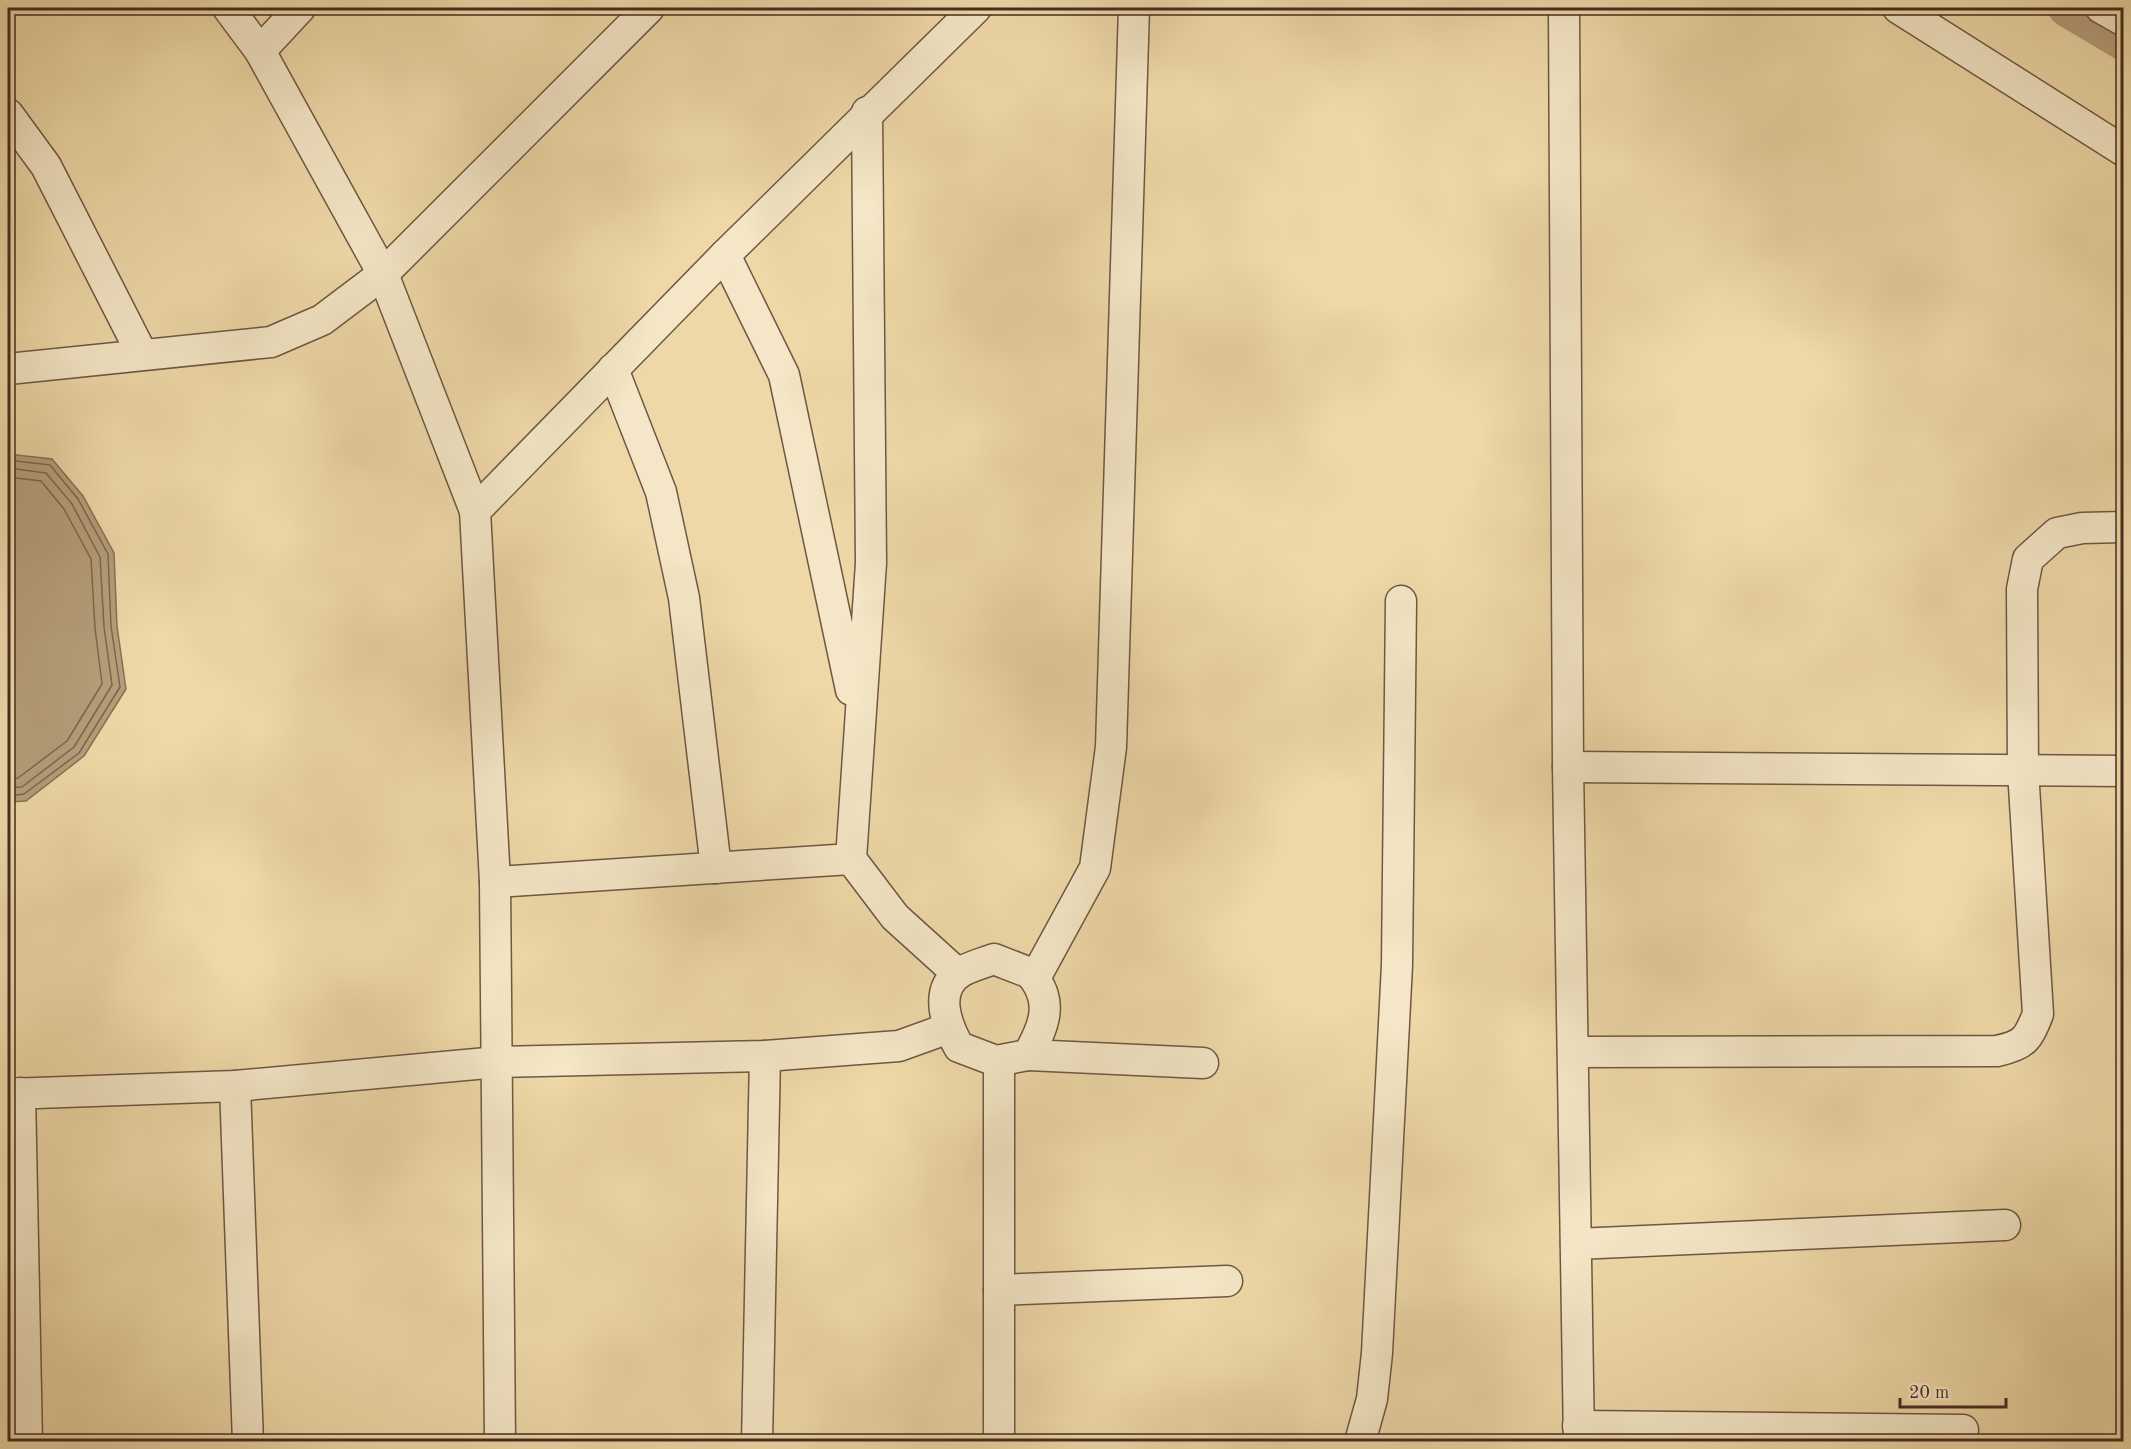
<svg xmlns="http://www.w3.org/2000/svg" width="2131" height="1449" font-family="'Old Standard TT',serif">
<rect width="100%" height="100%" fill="#eed8a8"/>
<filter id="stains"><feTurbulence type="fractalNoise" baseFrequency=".00333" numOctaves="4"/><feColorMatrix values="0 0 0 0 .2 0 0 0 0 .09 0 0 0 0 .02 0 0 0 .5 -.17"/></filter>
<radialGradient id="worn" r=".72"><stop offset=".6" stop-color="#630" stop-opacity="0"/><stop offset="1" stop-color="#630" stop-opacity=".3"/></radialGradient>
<path fill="#b59e7a" stroke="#887057" stroke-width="1.5" d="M8,454L52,459L83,496L114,553L117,626L126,689L84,756L26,801L8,802Z"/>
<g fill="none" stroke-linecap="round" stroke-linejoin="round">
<g stroke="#7d654e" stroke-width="1.5">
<path d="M8,460L50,465L78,499L108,554L111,626L120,687L79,753L24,794L8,796"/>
<path d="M8,468L46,473L72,504L100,557L104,627L112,685L74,747L22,787L8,788"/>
<path d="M8,477L41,481L64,509L91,559L95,628L102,684L67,741L18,778L8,779"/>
</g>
<path stroke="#b59e7a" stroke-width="38" d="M2067,8L2124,42"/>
<g stroke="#6f5744" stroke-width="33">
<g id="street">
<path d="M228,8L260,51L383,274L475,511L495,882L500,1442"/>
<path d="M1564,8L1568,767L1579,1442"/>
<path d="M1898,8L2124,151"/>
<path d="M2101,8L2124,21"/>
<path d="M260,51L300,8"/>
<path d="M867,112L871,563L851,859L895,917L958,974"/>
<path d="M8,114L46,166L142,354"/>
<path d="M725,255L784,375L851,690"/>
<path d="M8,369L271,342L322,320L383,274L649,8"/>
<path d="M613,369L661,492L684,598L716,868"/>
<path d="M475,511L725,255L976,8"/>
<path d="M1568,767L2124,771"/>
<path d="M495,882L851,859"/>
<path d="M994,959L1030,973C1055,1001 1044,1027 1028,1055L996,1061L959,1047C947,1026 933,991 959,973C968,967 983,963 994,959Z"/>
<path d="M1035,978L1095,868L1111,747L1134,8"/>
<path d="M1573,1052L1997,1051C2025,1045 2028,1039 2038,1014L2023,770L2022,589L2028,559L2057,533L2082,528L2124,527"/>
<path d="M1028,1055L1203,1063"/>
<path d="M235,1086L248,1442"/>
<path d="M20,1093L27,1442"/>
<path d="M8,1094L235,1086L498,1062L765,1056L899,1046L949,1028"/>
<path d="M1576,1244L2005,1225"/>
<path d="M999,1290L1227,1281"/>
<path d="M1578,1426L1963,1430"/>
<path d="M757,1442L765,1056"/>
<path d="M999,1442V1062"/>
<path d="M1360,1442L1372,1399L1377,1353L1397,965L1401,601"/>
</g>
</g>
<use href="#street" stroke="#f4e6c6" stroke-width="30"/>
</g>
<rect width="2131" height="1449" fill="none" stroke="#eed8a8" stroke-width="30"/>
<rect x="9" y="9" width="2113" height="1431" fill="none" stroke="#452c22" stroke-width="3"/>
<rect x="15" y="15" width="2101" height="1419" fill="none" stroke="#452c22" stroke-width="1.5"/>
<path d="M1900 1398v9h106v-9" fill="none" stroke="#452c22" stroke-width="3"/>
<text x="1909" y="1398" font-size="18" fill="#452c22" stroke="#f4e6c6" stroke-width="4.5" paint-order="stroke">20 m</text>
<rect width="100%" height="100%" filter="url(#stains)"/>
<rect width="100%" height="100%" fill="url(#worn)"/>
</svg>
